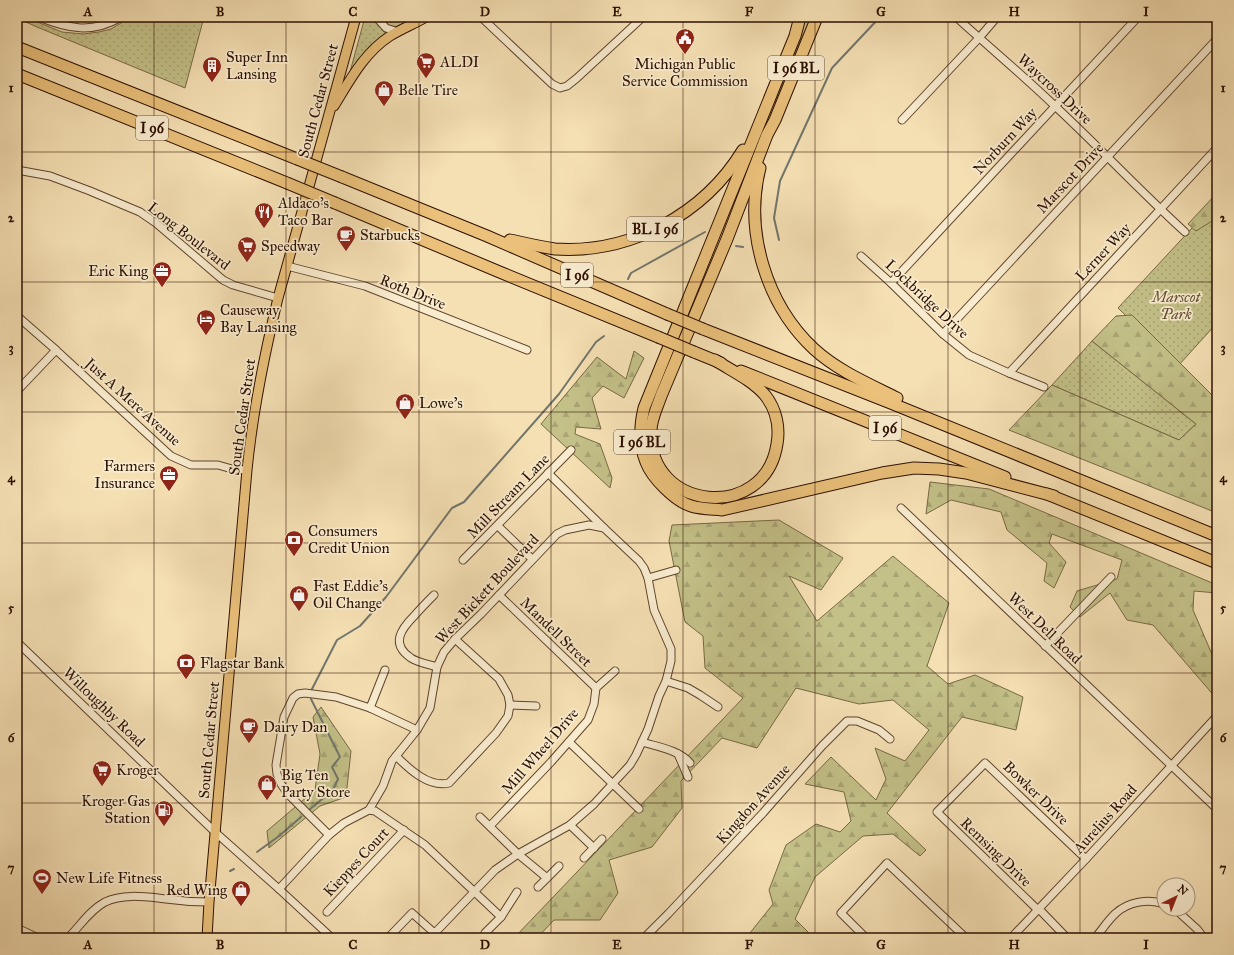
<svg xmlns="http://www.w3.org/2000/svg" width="1234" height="955" font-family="'IM FELL Great Primer',serif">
<defs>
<pattern id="green-dots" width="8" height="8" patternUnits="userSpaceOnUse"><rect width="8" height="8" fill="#c3c088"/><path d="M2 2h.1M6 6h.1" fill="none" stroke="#a8a474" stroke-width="1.8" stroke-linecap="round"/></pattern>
<pattern id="forest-firs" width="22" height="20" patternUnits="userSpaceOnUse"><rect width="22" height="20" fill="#c3c088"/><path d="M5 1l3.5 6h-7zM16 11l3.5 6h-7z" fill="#a8a474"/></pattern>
</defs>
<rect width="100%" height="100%" fill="#f5e0b4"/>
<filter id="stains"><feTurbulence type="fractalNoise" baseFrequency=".005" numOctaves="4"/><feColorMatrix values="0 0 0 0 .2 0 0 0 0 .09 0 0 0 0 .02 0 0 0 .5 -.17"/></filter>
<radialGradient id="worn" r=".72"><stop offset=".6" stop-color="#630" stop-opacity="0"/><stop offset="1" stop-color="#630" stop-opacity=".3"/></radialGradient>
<g fill="url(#green-dots)" stroke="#786844">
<path d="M17,17H25L62,32L83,34L99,32L111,29L131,17H204L185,88L37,27L17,18Z"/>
<path d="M365,17H373L386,34L350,72Z"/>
<path d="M379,17H418C412,20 398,30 391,28C387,26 382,20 379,17Z"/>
<path d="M804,17H812L778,99L775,102L774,101Z"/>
<path d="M1217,201V323L1178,366L1118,308Z"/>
<path d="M1092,341L1196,424L1179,440L1052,385Z"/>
</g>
<g fill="url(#forest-firs)" stroke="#786844">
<path d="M1217,193V218L1196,231L1188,224Z"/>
<path d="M1132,315L1217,400V513L1009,430L1052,385L1179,440L1196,424L1092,341L1116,316Z"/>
<path d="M634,351L644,358L624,398L603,386L592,398L601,429L576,427L575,434L600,444L612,478L610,488L541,424L597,357L626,379Z"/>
<path d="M930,482L989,489L1217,585V593L1194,591L1193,610L1214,659L1217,658V696L1216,698L1153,625L1127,620L1110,593L1080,617L1070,607L1077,591L1117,579L1122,560L1052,534L1049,543L1066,562L1054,588L1044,581L1047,563L1007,530L1001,512L951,500L926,514Z"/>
<path d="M779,520L843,558L821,590L789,576L817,621L893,556L949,603L927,666L948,684L975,675L1023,697L1016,730L962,717L887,813L926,850L920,856L893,834L863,836L815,877L795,919L814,938H746L773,904L769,890L786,845L816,824L840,832L851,821L844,792L805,784L831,757L876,800L886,779L875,748L905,761L929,730L893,700L859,704L796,688L757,748L722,738L681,781L682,808L652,847L609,860L618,893L600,920H554L537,938H514L743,698L705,668L703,636L685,622L669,541L672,525Z"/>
<path d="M321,707L351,751L346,797L320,806L269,848L267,831L315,790L320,754L313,717Z"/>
</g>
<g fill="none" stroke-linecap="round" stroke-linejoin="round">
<g stroke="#71766d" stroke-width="2">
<path d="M779,240L774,218L780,181L832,68L880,17"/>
<path d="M736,246L743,247"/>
<path d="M628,279L631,273L705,232"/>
<path d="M311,691L337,640L360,626L386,597L452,508L464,502L559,394L596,342L604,336"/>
<path d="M309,810L333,790L338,779L332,767L340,757L311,699"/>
<path d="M257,852L279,836L301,817"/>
<path d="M230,871L234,869"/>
</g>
<g stroke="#5e432d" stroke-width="9">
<g id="minor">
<path d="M39,17C69,29 92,34 121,17"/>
<path d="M376,17L386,28L398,32"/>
<path d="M481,17L552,84L560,88L567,86L577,78L643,17"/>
<path d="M956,17C989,47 1024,76 1056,107C1100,148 1141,192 1185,232"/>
<path d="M902,120L979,38L997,17"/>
<path d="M17,170L50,176L90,191L140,212L156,223L223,280L233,285L278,298"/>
<path d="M861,256L891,283L943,334L969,355L1009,373L1044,387"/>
<path d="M287,266L365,286L527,350"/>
<path d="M891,283L1138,17"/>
<path d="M17,316L56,350L171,456L191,465H218L232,469L247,470"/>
<path d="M943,334L1217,39"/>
<path d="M1009,373L1217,148"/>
<path d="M17,391L56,350"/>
<path d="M548,473L604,528"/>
<path d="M901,508L1217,809"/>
<path d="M498,526L532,559"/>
<path d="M463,560L571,450"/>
<path d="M648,578L676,570"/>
<path d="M434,595C428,601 421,608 415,615C401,629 390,644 411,658C418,663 429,664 437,667"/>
<path d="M499,595L596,688"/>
<path d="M17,642L215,832L279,889L332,938"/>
<path d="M1045,646L1111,577"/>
<path d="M666,681L688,688L700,695L718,707"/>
<path d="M510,705L536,706"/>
<path d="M370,708L385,670"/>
<path d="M569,742L639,809"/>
<path d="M642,742C658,747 679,750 690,763"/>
<path d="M678,754L688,777"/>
<path d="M396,756C409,769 429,788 449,783L496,733L508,716L510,705L508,695L499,679L455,639"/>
<path d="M369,810L375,811L425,845L501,917"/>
<path d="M480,817L518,854L547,878"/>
<path d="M570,825L594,848"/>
<path d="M490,826L551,762L588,720L594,704L596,688L615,671"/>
<path d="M329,835L288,794L281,784L277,774L276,765L284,717L293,698L298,694L305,693L336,697L370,708L417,730"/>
<path d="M584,858L602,839"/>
<path d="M538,887L559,866"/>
<path d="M279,889L329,835L344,823L369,810L383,786L392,761L417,730L430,708L437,667L444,652L455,639L481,614L557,534L565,530L589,525L604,528L639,561L644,568L648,578L654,610L671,649V661L666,681L659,696L648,729L636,755L630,765L594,804L570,825L518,854L495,870L430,938"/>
<path d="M1039,909L1067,938"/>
<path d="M1175,909L1197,929L1204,938"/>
<path d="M1038,910L937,812L985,763L1086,859"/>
<path d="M327,912L404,830"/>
<path d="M17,928L38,938"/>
<path d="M485,933L501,917L517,892"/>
<path d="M68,938C80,926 90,910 105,902C123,893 147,897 166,899C180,901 194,902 209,902"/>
<path d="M388,938L412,913L440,938"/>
<path d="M644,938L668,914L763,813L822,746L847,721H857L879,730L890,739"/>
<path d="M866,938L841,913L887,863L966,938"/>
<path d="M1011,938L1086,859L1217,716"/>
<path d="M1095,938C1102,930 1108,920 1116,913C1128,902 1149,898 1164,904"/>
</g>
</g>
<g stroke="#2c0f00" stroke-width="11">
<g id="major">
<path d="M334,106C350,80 364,53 390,36C401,29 414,24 426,17"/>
<path d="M207,938L209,902L247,470C253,410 264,356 278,298L356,17"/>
</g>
</g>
<g stroke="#2c0f00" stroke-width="13">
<g id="highway">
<path d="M800,17L795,36L786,58L644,408C640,425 639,445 646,462C652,478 675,501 691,506C701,509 712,509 722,510L882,473L914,468L939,469L966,473L1054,496"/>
<path d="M17,47L297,159"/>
<path d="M17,74L287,183"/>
<path d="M760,168C744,231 766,304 814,349C838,371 869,384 897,398"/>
<path d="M342,177L487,236L667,314"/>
<path d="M335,203L502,273L658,337"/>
<path d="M510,240C525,243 540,247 555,249C631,254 704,214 743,150"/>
<path d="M703,329L893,404L1217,536"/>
<path d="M694,352L721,363"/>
<path d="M715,360C732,371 752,380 765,395C776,409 780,427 777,444C765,523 647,511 651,431C651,419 657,408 661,396L727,239L767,135L775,120L817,17"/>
<path d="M741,371L1005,477"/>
<path d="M1047,494L1217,563"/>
</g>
</g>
<use href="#minor" stroke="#f8ebce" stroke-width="7"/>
<use href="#major" stroke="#eac07a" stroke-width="9"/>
<use href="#highway" stroke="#eac07a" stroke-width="11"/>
<g stroke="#2c0f00" stroke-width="13" stroke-linecap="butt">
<g id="highway-bridge">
<path d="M297,159L342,177"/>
<path d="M287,183L335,203"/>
<path d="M667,314L703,329"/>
<path d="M658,337L694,352"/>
</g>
</g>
<use href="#highway-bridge" stroke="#eac07a" stroke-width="11"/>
</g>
<path fill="none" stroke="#2c0f00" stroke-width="1" stroke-opacity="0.55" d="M154,17V938M286,17V938M419,17V938M551,17V938M683,17V938M815,17V938M948,17V938M1080,17V938M17,152H1217M17,282H1217M17,412H1217M17,543H1217M17,673H1217M17,803H1217"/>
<defs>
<g id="civic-pin" transform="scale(1)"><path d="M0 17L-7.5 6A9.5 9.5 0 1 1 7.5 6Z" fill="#8f2418" stroke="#f8ebce"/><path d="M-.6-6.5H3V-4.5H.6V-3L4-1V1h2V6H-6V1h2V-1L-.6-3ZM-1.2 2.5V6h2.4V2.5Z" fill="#fff"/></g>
<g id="supermarket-pin" transform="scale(1)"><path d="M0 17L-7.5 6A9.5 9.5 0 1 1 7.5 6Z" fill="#8f2418" stroke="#f8ebce"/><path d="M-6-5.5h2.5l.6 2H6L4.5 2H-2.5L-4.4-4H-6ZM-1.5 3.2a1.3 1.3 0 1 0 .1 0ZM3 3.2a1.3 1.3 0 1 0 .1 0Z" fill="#fff"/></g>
<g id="building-pin" transform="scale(1)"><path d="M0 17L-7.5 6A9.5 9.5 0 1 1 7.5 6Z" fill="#8f2418" stroke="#f8ebce"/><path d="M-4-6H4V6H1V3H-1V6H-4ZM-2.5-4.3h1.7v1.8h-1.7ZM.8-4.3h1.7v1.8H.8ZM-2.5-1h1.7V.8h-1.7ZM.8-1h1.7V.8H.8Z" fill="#fff"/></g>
<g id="shop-pin" transform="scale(1)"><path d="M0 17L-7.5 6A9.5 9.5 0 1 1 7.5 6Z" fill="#8f2418" stroke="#f8ebce"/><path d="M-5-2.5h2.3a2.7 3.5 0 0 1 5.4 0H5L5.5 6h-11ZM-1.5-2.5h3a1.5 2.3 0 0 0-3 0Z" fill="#fff"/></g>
<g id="restaurant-pin" transform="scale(1)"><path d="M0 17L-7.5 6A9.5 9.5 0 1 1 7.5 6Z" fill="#8f2418" stroke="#f8ebce"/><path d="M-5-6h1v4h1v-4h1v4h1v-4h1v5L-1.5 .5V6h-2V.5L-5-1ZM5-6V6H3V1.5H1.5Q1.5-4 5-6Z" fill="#fff"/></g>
<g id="cafe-pin" transform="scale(1)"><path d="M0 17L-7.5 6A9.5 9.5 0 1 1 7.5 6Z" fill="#8f2418" stroke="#f8ebce"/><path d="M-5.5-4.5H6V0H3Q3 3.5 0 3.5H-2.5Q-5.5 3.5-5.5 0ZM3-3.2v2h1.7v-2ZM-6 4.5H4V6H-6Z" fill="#fff"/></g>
<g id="office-pin" transform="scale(1)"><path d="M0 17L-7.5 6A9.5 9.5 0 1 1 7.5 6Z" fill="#8f2418" stroke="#f8ebce"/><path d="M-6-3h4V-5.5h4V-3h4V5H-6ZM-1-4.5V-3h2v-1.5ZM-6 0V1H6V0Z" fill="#fff"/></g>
<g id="hotel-pin" transform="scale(1)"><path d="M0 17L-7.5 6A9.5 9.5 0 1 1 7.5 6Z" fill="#8f2418" stroke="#f8ebce"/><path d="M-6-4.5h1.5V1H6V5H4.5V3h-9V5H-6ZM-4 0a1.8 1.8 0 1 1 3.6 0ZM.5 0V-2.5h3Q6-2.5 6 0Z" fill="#fff"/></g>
<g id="bank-pin" transform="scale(1)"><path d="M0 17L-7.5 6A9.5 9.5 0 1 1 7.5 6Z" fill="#8f2418" stroke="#f8ebce"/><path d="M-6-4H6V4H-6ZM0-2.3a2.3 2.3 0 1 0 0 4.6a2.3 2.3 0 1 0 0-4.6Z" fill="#fff"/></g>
<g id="fuel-pin" transform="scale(1)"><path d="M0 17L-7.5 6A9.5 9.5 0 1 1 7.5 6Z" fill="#8f2418" stroke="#f8ebce"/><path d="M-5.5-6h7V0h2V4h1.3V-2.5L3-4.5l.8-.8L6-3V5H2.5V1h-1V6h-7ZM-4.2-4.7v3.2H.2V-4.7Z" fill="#fff"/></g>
<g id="stadium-pin" transform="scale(1)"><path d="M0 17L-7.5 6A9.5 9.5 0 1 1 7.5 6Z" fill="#8f2418" stroke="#f8ebce"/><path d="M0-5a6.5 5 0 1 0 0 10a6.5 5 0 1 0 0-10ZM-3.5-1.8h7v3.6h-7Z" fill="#fff"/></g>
</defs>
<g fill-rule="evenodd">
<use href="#civic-pin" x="685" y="38"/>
<use href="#supermarket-pin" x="426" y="62"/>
<use href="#building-pin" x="212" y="66"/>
<use href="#shop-pin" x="384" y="90"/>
<use href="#restaurant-pin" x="264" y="212"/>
<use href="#cafe-pin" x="346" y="235"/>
<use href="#supermarket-pin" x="247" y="246"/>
<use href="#office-pin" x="162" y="271"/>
<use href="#hotel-pin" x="206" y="319"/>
<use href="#shop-pin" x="405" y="403"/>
<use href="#office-pin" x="169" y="475"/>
<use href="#bank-pin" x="294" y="540"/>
<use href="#shop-pin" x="299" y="595"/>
<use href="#bank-pin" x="186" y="663"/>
<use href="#cafe-pin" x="249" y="727"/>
<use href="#supermarket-pin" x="102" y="770"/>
<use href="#shop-pin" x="267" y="784"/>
<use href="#fuel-pin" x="164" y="810"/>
<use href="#stadium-pin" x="42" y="878"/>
<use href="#shop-pin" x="241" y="890"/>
</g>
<g text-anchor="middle" stroke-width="3.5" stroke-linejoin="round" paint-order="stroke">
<g fill="#f8ebce" stroke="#69513e" stroke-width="1">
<rect x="768" y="56" width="56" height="24" rx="3"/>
<rect x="136" y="116" width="32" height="24" rx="3"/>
<rect x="627" y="217" width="56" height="24" rx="3"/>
<rect x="561" y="263" width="32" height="24" rx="3"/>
<rect x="869" y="416" width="32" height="24" rx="3"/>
<rect x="614" y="430" width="56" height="24" rx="3"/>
</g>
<g font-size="14" font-weight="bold" fill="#2c0f00">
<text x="796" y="73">I 96 BL</text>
<text x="152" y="133">I 96</text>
<text x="655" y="234">BL I 96</text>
<text x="577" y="280">I 96</text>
<text x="885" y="433">I 96</text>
<text x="642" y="447">I 96 BL</text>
</g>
<g font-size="15" fill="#2c0f00" stroke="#f8ebce" text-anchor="start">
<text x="226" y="62">Super Inn<tspan x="226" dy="17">Lansing</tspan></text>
<text x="440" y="67">ALDI</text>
<text x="685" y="69" text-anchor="middle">Michigan Public<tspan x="685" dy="17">Service Commission</tspan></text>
<text x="398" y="95">Belle Tire</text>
<text x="278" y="208">Aldaco's<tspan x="278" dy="17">Taco Bar</tspan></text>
<text x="360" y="240">Starbucks</text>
<text x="261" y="251">Speedway</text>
<text x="148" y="276" text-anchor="end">Eric King</text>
<text x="220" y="315">Causeway<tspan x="220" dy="17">Bay Lansing</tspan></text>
<text x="419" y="408">Lowe's</text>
<text x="155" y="471" text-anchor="end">Farmers<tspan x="155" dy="17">Insurance</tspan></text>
<text x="308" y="536">Consumers<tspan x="308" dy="17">Credit Union</tspan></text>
<text x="313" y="591">Fast Eddie's<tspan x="313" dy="17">Oil Change</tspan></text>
<text x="200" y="668">Flagstar Bank</text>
<text x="263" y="732">Dairy Dan</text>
<text x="116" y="775">Kroger</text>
<text x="281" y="780">Big Ten<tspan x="281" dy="17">Party Store</tspan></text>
<text x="150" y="806" text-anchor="end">Kroger Gas<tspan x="150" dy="17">Station</tspan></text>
<text x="56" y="883">New Life Fitness</text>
<text x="227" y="895" text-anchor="end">Red Wing</text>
</g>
<g font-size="15" fill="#2c0f00" stroke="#f8ebce">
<text transform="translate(1055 89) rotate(43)" y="5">Waycross Drive</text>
<text transform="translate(318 101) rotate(-75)" y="5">South Cedar Street</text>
<text transform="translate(1005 141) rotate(-47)" y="5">Norburn Way</text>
<text transform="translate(1070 178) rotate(-47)" y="5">Marscot Drive</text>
<text transform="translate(189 236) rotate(38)" y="5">Long Boulevard</text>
<text transform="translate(1103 252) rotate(-47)" y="5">Lerner Way</text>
<text transform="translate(413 292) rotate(22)" y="5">Roth Drive</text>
<text transform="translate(927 299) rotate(43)" y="5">Lockbridge Drive</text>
<text transform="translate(133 402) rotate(42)" y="5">Just A Mere Avenue</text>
<text transform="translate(242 417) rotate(-82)" y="5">South Cedar Street</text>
<text transform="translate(508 496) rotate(-46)" y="5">Mill Stream Lane</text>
<text transform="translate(487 589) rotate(-47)" y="5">West Bickett Boulevard</text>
<text transform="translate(1045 628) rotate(44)" y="5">West Dell Road</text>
<text transform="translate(556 632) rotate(44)" y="5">Mandell Street</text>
<text transform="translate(104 707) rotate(44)" y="5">Willoughby Road</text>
<text transform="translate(209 740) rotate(-85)" y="5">South Cedar Street</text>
<text transform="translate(540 751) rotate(-49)" y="5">Mill Wheel Drive</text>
<text transform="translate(1036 793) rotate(44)" y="5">Bowker Drive</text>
<text transform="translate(753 804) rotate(-48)" y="5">Kingdon Avenue</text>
<text transform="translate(1105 819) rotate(-48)" y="5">Aurelius Road</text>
<text transform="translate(996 852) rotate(44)" y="5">Remsing Drive</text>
<text transform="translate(356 862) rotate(-47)" y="5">Kieppes Court</text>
</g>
<g font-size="15" font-style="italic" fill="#614d30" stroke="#f8ebce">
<text x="1176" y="302">Marscot<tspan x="1176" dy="17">Park</tspan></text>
</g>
</g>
<rect width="1234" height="955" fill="none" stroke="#f5e0b4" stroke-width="44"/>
<g transform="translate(1176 897) rotate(43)"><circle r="19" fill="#f8ebce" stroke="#a6937c"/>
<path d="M0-3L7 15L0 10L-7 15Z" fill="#8f2418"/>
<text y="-6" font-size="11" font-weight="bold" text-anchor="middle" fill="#2c0f00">N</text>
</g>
<rect x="22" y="22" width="1190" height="911" fill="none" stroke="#2c0f00" stroke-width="1.5"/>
<g font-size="13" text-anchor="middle" font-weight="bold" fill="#2c0f00">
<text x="88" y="16">A</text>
<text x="220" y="16">B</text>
<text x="353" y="16">C</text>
<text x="485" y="16">D</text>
<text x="617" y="16">E</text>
<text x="749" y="16">F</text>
<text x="881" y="16">G</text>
<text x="1014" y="16">H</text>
<text x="1146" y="16">I</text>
<text x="11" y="92">1</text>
<text x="1223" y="92">1</text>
<text x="11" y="222">2</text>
<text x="1223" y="222">2</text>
<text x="11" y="352">3</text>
<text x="1223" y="352">3</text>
<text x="11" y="482">4</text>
<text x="1223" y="482">4</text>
<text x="11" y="612">5</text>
<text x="1223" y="612">5</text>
<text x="11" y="742">6</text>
<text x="1223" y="742">6</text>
<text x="11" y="872">7</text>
<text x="1223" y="872">7</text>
<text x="88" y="949">A</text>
<text x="220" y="949">B</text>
<text x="353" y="949">C</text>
<text x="485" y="949">D</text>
<text x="617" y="949">E</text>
<text x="749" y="949">F</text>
<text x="881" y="949">G</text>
<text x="1014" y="949">H</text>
<text x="1146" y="949">I</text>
</g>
<rect width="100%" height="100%" filter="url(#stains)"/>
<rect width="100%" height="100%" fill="url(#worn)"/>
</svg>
